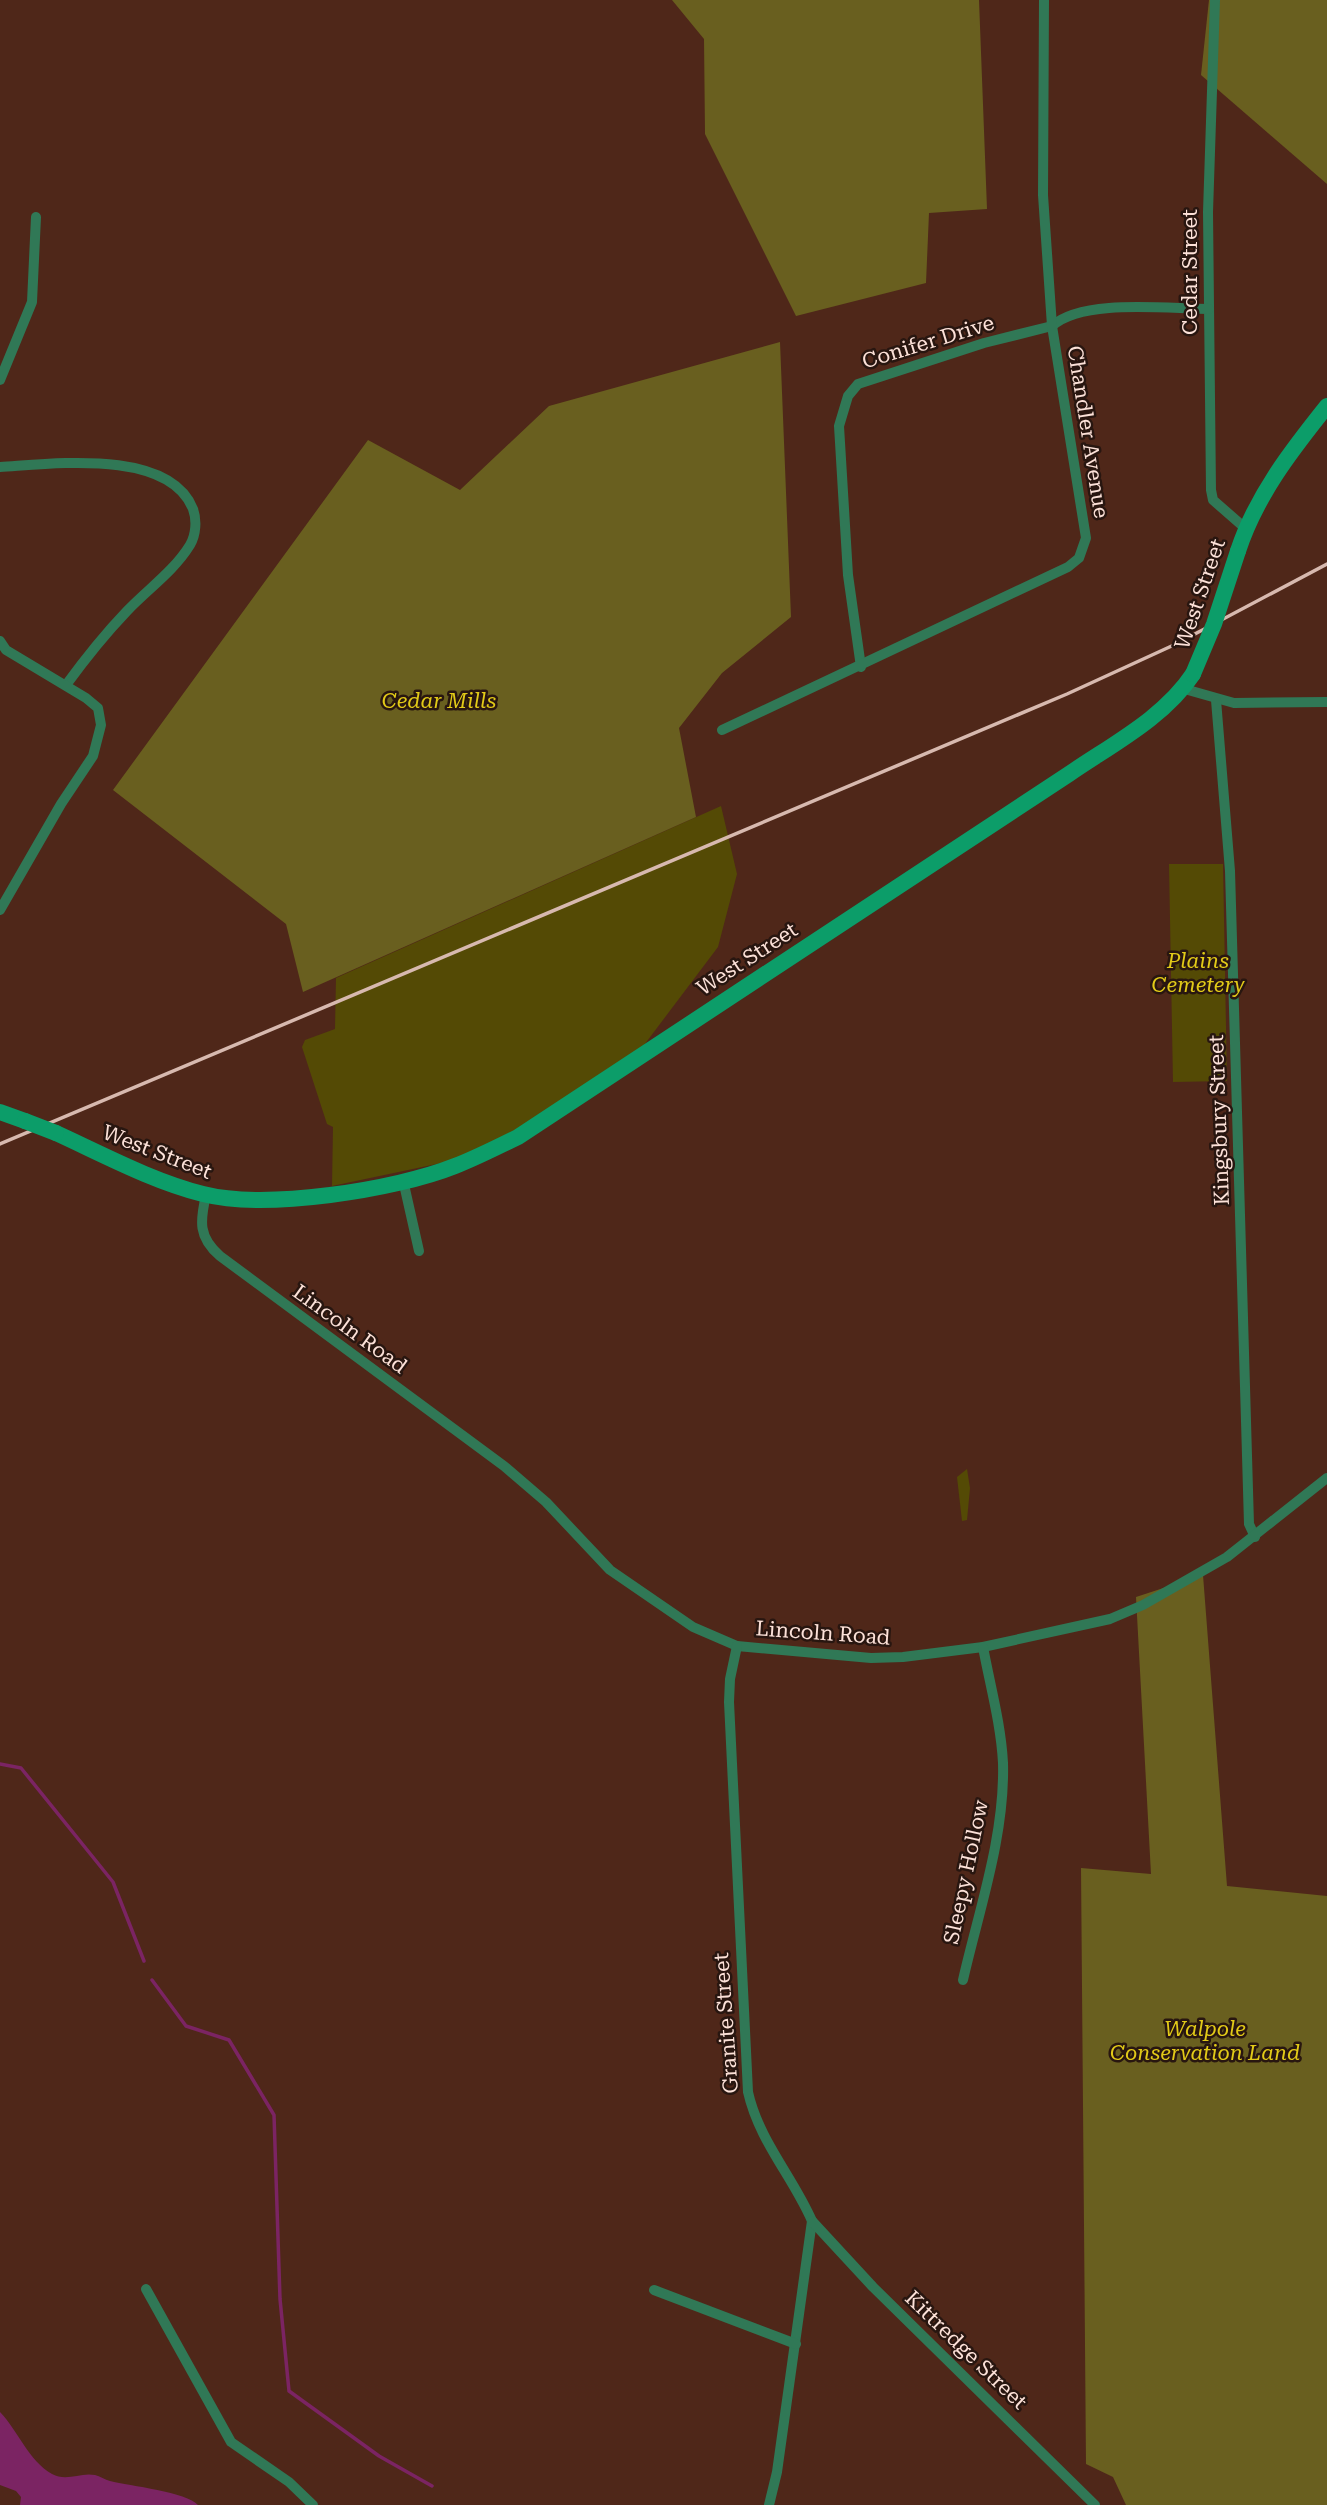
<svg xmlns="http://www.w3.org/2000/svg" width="1327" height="2505" font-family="'Roboto Serif',serif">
<rect width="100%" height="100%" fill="#4f2719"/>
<g fill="#544a05">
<path d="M721,806L737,874L718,947L626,1069L514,1141L446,1162L332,1186L333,1127L327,1124L302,1047L305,1040L335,1029L336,978Z"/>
<path d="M1169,864H1223L1227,1081L1173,1082Z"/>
<path d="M967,1469L970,1488L967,1520L962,1521L957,1477Z"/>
</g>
<g fill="#695f1f">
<path d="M672,0H979L987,209L929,213L926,283L796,316L705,134L704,39Z"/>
<path d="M1209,0H1327V184L1201,75Z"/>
<path d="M780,342L791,617L722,673L679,728L696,817L303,992L286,924L113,790L368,440L460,490L549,406Z"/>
<path d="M1203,1575L1227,1886L1327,1896V2505H1126L1113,2477L1086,2464L1081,1868L1151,1874L1136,1597Z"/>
</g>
<path fill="#7b2463" d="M0,2412C19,2432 28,2460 52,2474C67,2482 80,2472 95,2475C100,2476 105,2480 110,2481C130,2486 187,2492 198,2505H20L21,2497L16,2491L0,2485Z"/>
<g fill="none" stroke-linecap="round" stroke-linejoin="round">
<g stroke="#7b2463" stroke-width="3.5">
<path d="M0,1764L21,1768L113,1882L144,1961"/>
<path d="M152,1980L186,2026L229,2040L274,2115L280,2299L289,2391L379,2456L432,2486"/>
</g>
<g stroke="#307856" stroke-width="10">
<path d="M1215,0L1208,212L1211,490L1213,500L1245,528"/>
<path d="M0,380L32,302L36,217"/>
<path d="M0,467C51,464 169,448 193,509C197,520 196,535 190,545C174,571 148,589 127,611C105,634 85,659 66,685"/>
<path d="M0,641L6,650L86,698L98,708L101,725L93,756L61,804L0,910"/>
<path d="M861,667L848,575L839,426L848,396L858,384L984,343L1052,326C1083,298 1168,309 1209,309"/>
<path d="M1181,688L1234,703L1327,702"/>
<path d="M1216,700L1230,871L1249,1524L1255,1537"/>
<path d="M722,730L1068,567L1079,558L1086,538L1052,326L1043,195L1044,0"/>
<path d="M403,1180L419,1251"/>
<path d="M206,1195C200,1221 198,1237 220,1256L504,1466L546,1502L610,1570L693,1627L737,1646L871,1658L903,1657L983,1647L1110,1619L1143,1605L1227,1557L1327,1478"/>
<path d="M737,1646L730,1679L729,1702L748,2092C759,2141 793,2177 812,2221L777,2472L769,2505"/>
<path d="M963,1980C979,1910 1005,1836 1003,1763C1001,1724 990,1685 983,1647"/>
<path d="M812,2221L873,2287L1095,2505"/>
<path d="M146,2289L231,2442L289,2482L313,2505"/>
<path d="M654,2290L796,2344"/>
</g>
<g stroke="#0c9d69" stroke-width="16">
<path d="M1238,551C1256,496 1291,451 1327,406"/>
<path d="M0,1112L25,1121"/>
<path d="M56,1133C104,1155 152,1181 203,1194C266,1210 395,1190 455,1166C476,1158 497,1147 518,1137L1069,774C1111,745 1164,718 1193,674"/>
</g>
<path stroke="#d7b9af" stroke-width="3.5" d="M0,1144L1067,694L1176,644L1327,564"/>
<g stroke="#0c9d69" stroke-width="16">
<path d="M1193,674L1214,624L1238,551"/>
<path d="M25,1121L56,1133"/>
</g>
</g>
<g text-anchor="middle" stroke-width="5" stroke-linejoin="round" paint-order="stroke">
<g font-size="21" fill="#fce1d8" stroke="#281610">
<text transform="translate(1190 272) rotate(-90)" y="7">Cedar Street</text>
<text transform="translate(928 342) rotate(-17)" y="7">Conifer Drive</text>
<text transform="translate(1088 432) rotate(81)" y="7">Chandler Avenue</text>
<text transform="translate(1200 594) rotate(-71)" y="7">West Street</text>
<text transform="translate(747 959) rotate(-33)" y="7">West Street</text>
<text transform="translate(1219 1120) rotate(-92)" y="7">Kingsbury Street</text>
<text transform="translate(157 1152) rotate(21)" y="7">West Street</text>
<text transform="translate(350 1329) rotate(36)" y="7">Lincoln Road</text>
<text transform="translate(823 1633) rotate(4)" y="7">Lincoln Road</text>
<text transform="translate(966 1872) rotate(-78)" y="7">Sleepy Hollow</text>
<text transform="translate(726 2023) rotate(-94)" y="7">Granite Street</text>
<text transform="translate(966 2350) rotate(44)" y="7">Kittredge Street</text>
</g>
<g font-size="21" font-style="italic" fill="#e2ca18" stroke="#281610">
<text x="439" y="708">Cedar Mills</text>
<text x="1198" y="968">Plains<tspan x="1198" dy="24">Cemetery</tspan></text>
<text x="1205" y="2036">Walpole<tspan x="1205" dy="24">Conservation Land</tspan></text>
</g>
</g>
</svg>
